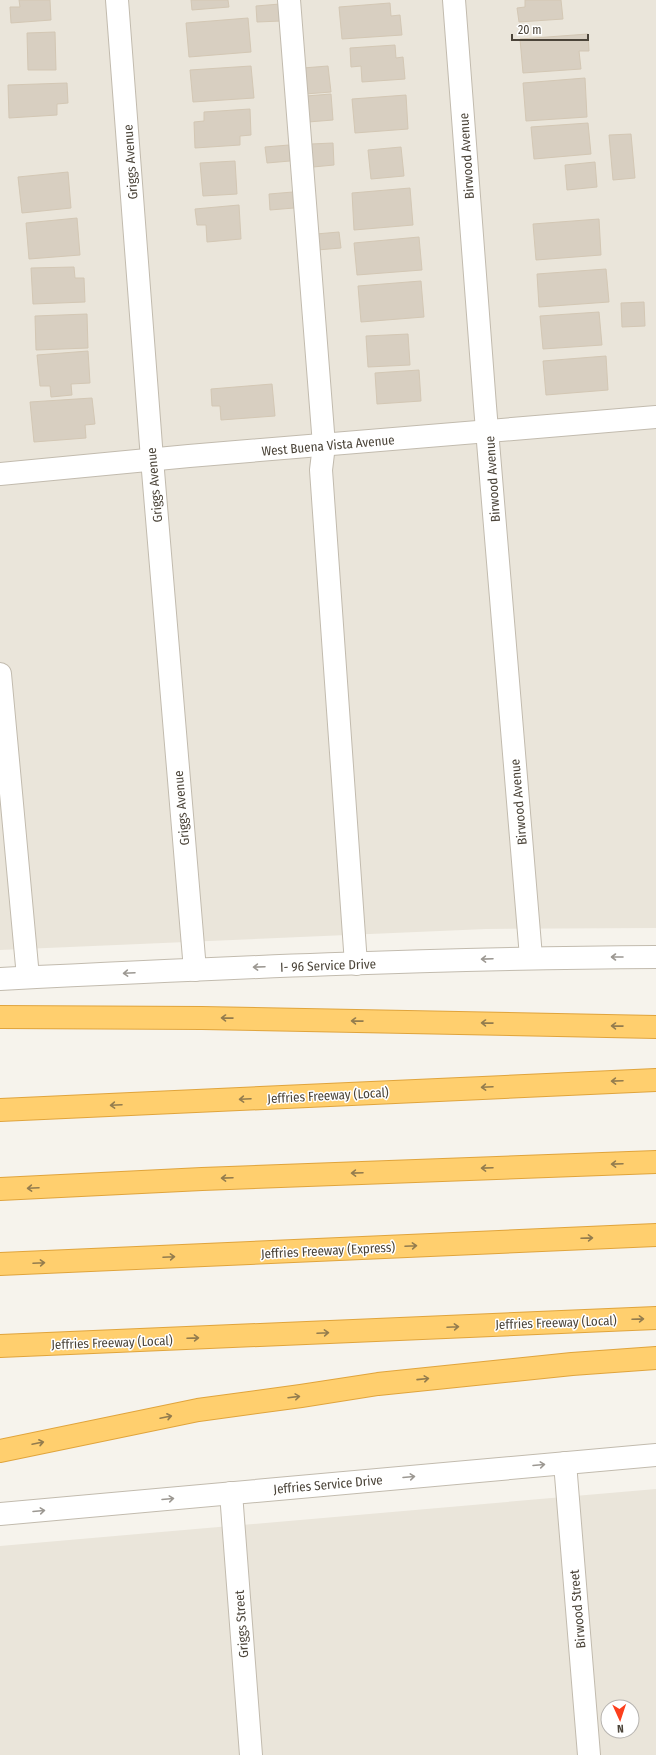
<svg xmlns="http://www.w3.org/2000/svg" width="656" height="1755" font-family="'Fira Sans Condensed',sans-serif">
<rect width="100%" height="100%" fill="#f6f3ec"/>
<g fill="#eae5da" fill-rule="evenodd">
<path d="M0,0H656V928L486,929L0,950Z"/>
<path d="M656,1489V1755H0V1546ZM608,1707H632V1731H608Z"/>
</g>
<g fill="#d8cfc1" stroke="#d3c7b4">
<path d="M19,0H50L51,20L11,23L10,7H20Z"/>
<path d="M191,0H228L229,7L192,10Z"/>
<path d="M525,0H561L563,19L519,22L517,8L525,7Z"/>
<path d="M390,3L391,16L400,15L402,35L342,39L339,7Z"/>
<path d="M280,4L281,21L257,22L256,6Z"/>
<path d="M248,18L251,52L189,57L186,23Z"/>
<path d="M55,32L56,70H28L27,33Z"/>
<path d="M588,34L589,51H579L581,69L523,73L520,39Z"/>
<path d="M395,45L396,58L403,57L405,79L362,82L361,66L351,67L350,48Z"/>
<path d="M251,66L254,98L193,102L190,70Z"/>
<path d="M328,66L331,92L305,94L303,68Z"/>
<path d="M585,78L587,117L526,121L523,83Z"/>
<path d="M67,83L68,103L57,104V115L9,118L8,85Z"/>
<path d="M331,94L333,120L308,122L306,96Z"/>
<path d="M406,95L408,129L355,133L352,99Z"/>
<path d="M250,109L251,135L240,136V145L195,148L194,122L204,121V112Z"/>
<path d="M588,123L591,154L534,159L531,127Z"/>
<path d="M631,134L635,178L613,180L609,135Z"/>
<path d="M333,143L334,165L313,167L311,144Z"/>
<path d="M289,145L290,161L267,163L265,147Z"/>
<path d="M401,147L404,176L371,179L368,150Z"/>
<path d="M235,161L237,194L203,196L200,163Z"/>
<path d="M595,162L597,187L567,190L565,165Z"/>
<path d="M68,172L71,208L22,213L18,177Z"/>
<path d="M410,188L413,225L354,230L352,193Z"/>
<path d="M293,192L294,208L270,210L269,194Z"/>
<path d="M239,205L241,239L207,242L206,225H197L195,209Z"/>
<path d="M77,218L80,255L29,259L26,223Z"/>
<path d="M599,219L601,255L536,260L533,224Z"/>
<path d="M339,232L341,248L317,250L316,234Z"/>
<path d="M419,237L422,270L357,275L354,243Z"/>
<path d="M74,267L75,278H84L85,302L33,304L31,268Z"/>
<path d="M606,269L609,302L539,307L537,274Z"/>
<path d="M421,281L424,317L361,322L358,286Z"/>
<path d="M644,302L645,326L622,327L621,303Z"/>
<path d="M599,312L602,345L543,349L540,316Z"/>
<path d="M87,314L88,348L36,350L35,316Z"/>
<path d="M408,334L410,365L368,367L366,336Z"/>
<path d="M88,351L90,383L71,384L72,395L51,397L50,386H40L37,355Z"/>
<path d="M606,356L608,390L546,395L543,361Z"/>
<path d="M419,370L421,401L377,404L375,373Z"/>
<path d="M272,384L275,416L221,420L220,406H212L211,389Z"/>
<path d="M92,398L95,424L85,425L86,438L34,442L30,402Z"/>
</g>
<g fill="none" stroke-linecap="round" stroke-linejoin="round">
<g stroke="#c2bbae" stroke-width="24">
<g id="minor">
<path d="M117,0L152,459L195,970"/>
<path d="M289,0L324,445L321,470L356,964"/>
<path d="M454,0L485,406L531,957"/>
<path d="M0,474L189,456L656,417"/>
<path d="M0,674L28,977"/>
<path d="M0,979C219,968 437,958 656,957"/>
<path d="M565,1463L589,1755"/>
<path d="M231,1493L251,1755"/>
<path d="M0,1514L656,1455"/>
</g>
</g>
<g stroke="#e0a43c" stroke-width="24">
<g id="highway">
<path d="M0,1017L202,1018L656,1027"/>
<path d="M0,1110L656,1080"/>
<path d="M0,1189L202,1179L656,1162"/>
<path d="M0,1264L656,1235"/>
<path d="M0,1346L656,1318"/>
<path d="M0,1451L198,1410L301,1396L378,1384L572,1364L656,1358"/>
</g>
</g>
<use href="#minor" stroke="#fff" stroke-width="22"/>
<use href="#highway" stroke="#ffcf6e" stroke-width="22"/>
</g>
<defs><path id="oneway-shaft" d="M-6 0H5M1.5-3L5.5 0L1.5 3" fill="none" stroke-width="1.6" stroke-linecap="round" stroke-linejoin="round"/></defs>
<g stroke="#9c9892">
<use href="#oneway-shaft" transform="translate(617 957) rotate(180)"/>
<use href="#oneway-shaft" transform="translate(487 959) rotate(178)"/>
<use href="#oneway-shaft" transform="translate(259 967) rotate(178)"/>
<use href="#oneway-shaft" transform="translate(129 973) rotate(177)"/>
<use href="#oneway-shaft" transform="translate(539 1465) rotate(-5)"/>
<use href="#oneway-shaft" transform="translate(409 1477) rotate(-5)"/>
<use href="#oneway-shaft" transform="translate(168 1499) rotate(-5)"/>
<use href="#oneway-shaft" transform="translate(39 1511) rotate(-5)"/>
</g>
<g stroke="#937c4e">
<use href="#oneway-shaft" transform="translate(227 1018) rotate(-179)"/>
<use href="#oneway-shaft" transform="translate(357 1021) rotate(-179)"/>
<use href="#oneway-shaft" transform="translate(487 1023) rotate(-179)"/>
<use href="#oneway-shaft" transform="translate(617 1026) rotate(-179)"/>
<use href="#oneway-shaft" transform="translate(617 1081) rotate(178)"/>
<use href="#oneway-shaft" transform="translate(487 1087) rotate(177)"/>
<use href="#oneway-shaft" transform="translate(245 1099) rotate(177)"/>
<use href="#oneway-shaft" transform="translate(116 1105) rotate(177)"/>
<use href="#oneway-shaft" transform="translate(617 1164) rotate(178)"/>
<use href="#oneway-shaft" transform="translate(487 1168) rotate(178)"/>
<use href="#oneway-shaft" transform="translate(357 1173) rotate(178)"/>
<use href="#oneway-shaft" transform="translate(227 1178) rotate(178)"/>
<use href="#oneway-shaft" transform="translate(33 1188) rotate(177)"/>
<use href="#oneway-shaft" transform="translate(587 1238) rotate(-2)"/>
<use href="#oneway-shaft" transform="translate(411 1246) rotate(-3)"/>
<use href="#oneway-shaft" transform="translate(169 1257) rotate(-3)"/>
<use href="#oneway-shaft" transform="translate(39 1263) rotate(-3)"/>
<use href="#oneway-shaft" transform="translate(638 1319) rotate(-2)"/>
<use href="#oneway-shaft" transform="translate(453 1327) rotate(-3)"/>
<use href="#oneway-shaft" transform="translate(323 1333) rotate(-3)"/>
<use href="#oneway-shaft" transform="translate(193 1338) rotate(-2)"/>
<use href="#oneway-shaft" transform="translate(423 1379) rotate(-6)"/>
<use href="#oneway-shaft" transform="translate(294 1397) rotate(-7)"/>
<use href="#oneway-shaft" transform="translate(166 1417) rotate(-12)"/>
<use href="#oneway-shaft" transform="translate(38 1443) rotate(-12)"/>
</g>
<g text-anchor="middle" stroke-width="3" stroke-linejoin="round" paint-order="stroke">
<g font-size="13" fill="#4b4439" stroke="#fff">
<text transform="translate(466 156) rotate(-94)" y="5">Birwood Avenue</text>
<text transform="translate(130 162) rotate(-94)" y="5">Griggs Avenue</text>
<text transform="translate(328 445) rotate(-5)" y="5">West Buena Vista Avenue</text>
<text transform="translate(492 479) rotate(-94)" y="5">Birwood Avenue</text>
<text transform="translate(154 485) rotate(-95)" y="5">Griggs Avenue</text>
<text transform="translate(518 802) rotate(-95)" y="5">Birwood Avenue</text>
<text transform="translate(181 808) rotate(-95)" y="5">Griggs Avenue</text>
<text transform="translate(328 965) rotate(-2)" y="5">I- 96 Service Drive</text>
<text transform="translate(328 1095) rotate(-3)" y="5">Jeffries Freeway (Local)</text>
<text transform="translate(328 1250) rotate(-3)" y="5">Jeffries Freeway (Express)</text>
<text transform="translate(556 1322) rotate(-2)" y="5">Jeffries Freeway (Local)</text>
<text transform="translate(112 1342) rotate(-2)" y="5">Jeffries Freeway (Local)</text>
<text transform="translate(328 1484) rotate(-5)" y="5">Jeffries Service Drive</text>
<text transform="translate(577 1609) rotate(-95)" y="5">Birwood Street</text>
<text transform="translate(241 1624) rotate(-94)" y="5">Griggs Street</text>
</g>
</g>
<g transform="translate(620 1719) rotate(177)"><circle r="19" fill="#ffffff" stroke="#b7b4b0"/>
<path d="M0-3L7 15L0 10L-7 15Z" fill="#fc3f1d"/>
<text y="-6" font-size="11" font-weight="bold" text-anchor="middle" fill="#4b4439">N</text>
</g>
<path d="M512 34v6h76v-6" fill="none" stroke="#4b4439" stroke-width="2"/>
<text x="518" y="34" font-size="12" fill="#4b4439" stroke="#ffffff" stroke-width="3" paint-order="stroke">20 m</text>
</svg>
